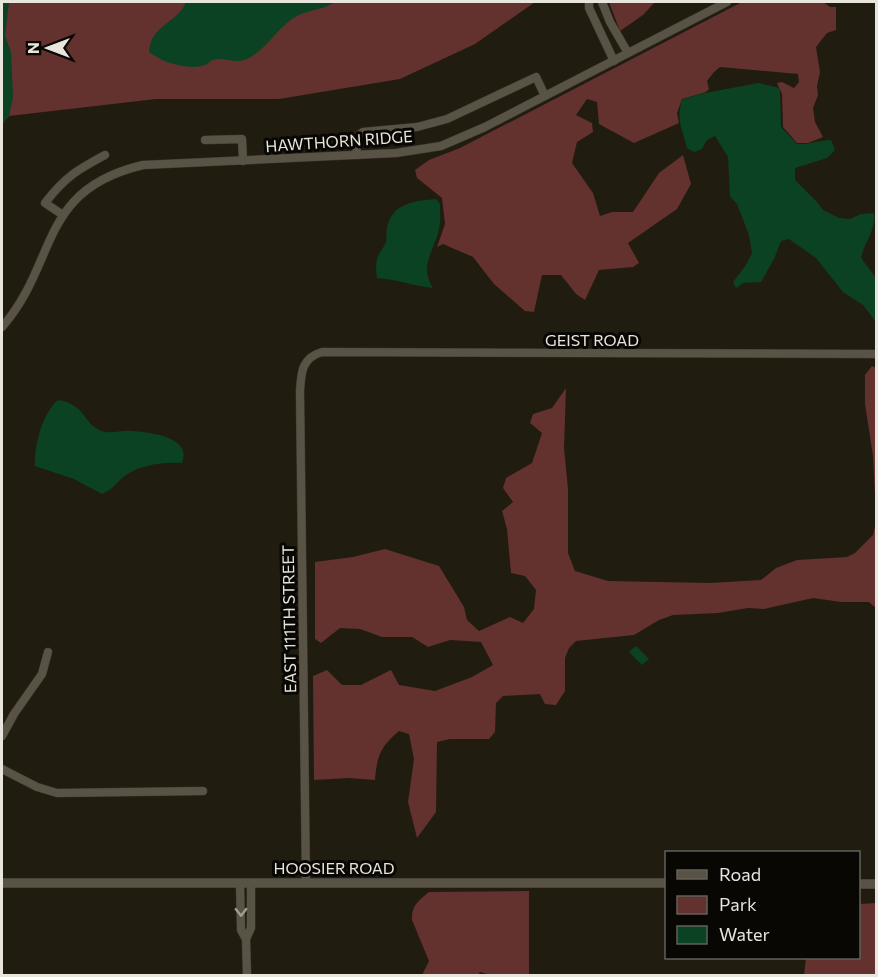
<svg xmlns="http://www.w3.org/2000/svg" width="878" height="977" font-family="Commissioner,sans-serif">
<rect width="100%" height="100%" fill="#211c10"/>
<g fill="#63312e">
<path d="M2,2H535L475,44L400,79L279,99H156L9,116L2,124Z"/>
<path d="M609,2H655L643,15L620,31Z"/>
<path d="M742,2H823L830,7H836V30L827,33L816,47L820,72L817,86L818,95L813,108L815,122L823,137L808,143H797L783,127L782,94L777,83L782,82L794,88L799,82L798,74L720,67L714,72L707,81L709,89L706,92L682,99L677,113L679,123L634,143L599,124L597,102L587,99L576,115L592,123L593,132L577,142L572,163L593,193L600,216L612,212H633L659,173L683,155L691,184L677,209L628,243L639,263L633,267L599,270L585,300L576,294L561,275H542L534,312L525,311L494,284L473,257L443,244L437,247L445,224L442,198L417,178L415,170L429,160L460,148Z"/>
<path d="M872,366L876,368V513L873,456L865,404V375Z"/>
<path d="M566,388L564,448L568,489V553L575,571L608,581L710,583L761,580L776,568L797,560L847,557L855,553L873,535L876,521V608L869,602H841L813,598L764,609L748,608L718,613L673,615L659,620L634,635L576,641L569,648L565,658V691L556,705L545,704L540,694L503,696L496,703L495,732L489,739H450L437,742L436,812L417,838L408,802L414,759L409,734L399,731C380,747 377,756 375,780L348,778L314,780L313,676L327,670L342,685H361L391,670L399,685L435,691L472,677L493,665L481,642L450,640L428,647L412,637H382L360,629L340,628L321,643L315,639V562L353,557L385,549L439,566L464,607L467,620L479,631L510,617L523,623L534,609L536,590L525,576L511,573L507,529L502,511L513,502L503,488L506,478L532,463L542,433L530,423L533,414L552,408Z"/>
<path d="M529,891V975H491L480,972L478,975H422L429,961L412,920C411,906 419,900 429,892Z"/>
<path d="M876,903V975H804L806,958H858L859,904Z"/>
</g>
<g fill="#0c4224">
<path d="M2,2H9L5,36L11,52L13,97L9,116L2,124Z"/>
<path d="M186,2H335C321,11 310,9 297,16C278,26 268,48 249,58C234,66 226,56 213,60C210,61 208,64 205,65C189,71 161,62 149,52C151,24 178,23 186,2Z"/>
<path d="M758,83L780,88L781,127L797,144C809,145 819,140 831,140L835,150L827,158L795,168V180L817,202L823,210L839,218L850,219L861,214L874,213C876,231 865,240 861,258L876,278V322L863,305L843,292L816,258L789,239L781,241L774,259L761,282L743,283L736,288L733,282L746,265L752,253L749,235L737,204L730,196L728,157L715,136L707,140L702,149L694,152L687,148C682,128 676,120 682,100L695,95Z"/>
<path d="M436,199L440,204C440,212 441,220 439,228C436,249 418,264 433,288C414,286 396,279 377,278C376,269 375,262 379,254C381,250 385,246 386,242C387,237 386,232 387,228C392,203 414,201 436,199Z"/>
<path d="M58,400C86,405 81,420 99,430C110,435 120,430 131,431C149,432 193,437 182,463C162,462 136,465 121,479C114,486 111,490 102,494L74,479L35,466C34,446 42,414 58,400Z"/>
<path d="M636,646L649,659L642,665L629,652Z"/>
</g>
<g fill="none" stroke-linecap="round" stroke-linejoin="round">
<g stroke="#3c3831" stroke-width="9">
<g id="minor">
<path d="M589,2V8L614,61"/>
<path d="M602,2L610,22L628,53"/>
<path d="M205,140L242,139L243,161"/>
<path d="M357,155L356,137L363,132L417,127L447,119L536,77L545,96"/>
<path d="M63,215L45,203C65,177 77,170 105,155"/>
<path d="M2,327C59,262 37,190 143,165L396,153L441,146L485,127L727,2"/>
<path d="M2,736L14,714L42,674L48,652"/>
<path d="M2,769L37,787L57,793L203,791"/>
<path d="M240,883L241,930L246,939"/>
<path d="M306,883L300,392C301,374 301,358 322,352L876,354"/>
<path d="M247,976L246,939L251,928V883"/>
</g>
</g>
<g stroke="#3c3831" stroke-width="10">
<g id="tertiary">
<path d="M2,883H666"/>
<path d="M858,884H876"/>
</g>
</g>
<use href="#minor" stroke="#585345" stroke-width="8"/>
<use href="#tertiary" stroke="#585345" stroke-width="9"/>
</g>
<defs><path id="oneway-chevron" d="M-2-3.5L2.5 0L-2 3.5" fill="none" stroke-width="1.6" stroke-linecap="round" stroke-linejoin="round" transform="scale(1.5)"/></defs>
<use stroke="#a09c90" href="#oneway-chevron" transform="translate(241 912) rotate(89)"/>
<g text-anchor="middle" stroke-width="6" stroke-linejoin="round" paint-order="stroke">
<g font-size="16" fill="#e8e5dc" stroke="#090704">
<text transform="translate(339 141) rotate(-4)" y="6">HAWTHORN RIDGE</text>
<text x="592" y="346">GEIST ROAD</text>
<text transform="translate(289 619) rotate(-91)" y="6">EAST 111TH STREET</text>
<text x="334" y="874">HOOSIER ROAD</text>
</g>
</g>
<rect width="878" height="977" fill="none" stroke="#e8e5dc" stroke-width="6"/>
<rect x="665" y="851" width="195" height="108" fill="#090704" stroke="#62605a" stroke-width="1.5"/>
<rect x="677" y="870" width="30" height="9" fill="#585345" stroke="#62605a" stroke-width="1.5"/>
<text x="719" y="881" font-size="18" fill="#e8e5dc">Road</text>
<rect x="677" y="896" width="30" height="18" fill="#63312e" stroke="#62605a" stroke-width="1.5"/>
<text x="719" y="911" font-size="18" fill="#e8e5dc">Park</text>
<rect x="677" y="926" width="30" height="18" fill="#0c4224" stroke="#62605a" stroke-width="1.5"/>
<text x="719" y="941" font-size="18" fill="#e8e5dc">Water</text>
<g transform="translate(48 48) rotate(270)" stroke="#090704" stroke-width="4.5" paint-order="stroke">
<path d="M0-4.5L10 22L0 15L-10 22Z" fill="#e8e5dc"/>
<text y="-9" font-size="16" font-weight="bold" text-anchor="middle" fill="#e8e5dc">N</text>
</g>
</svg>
